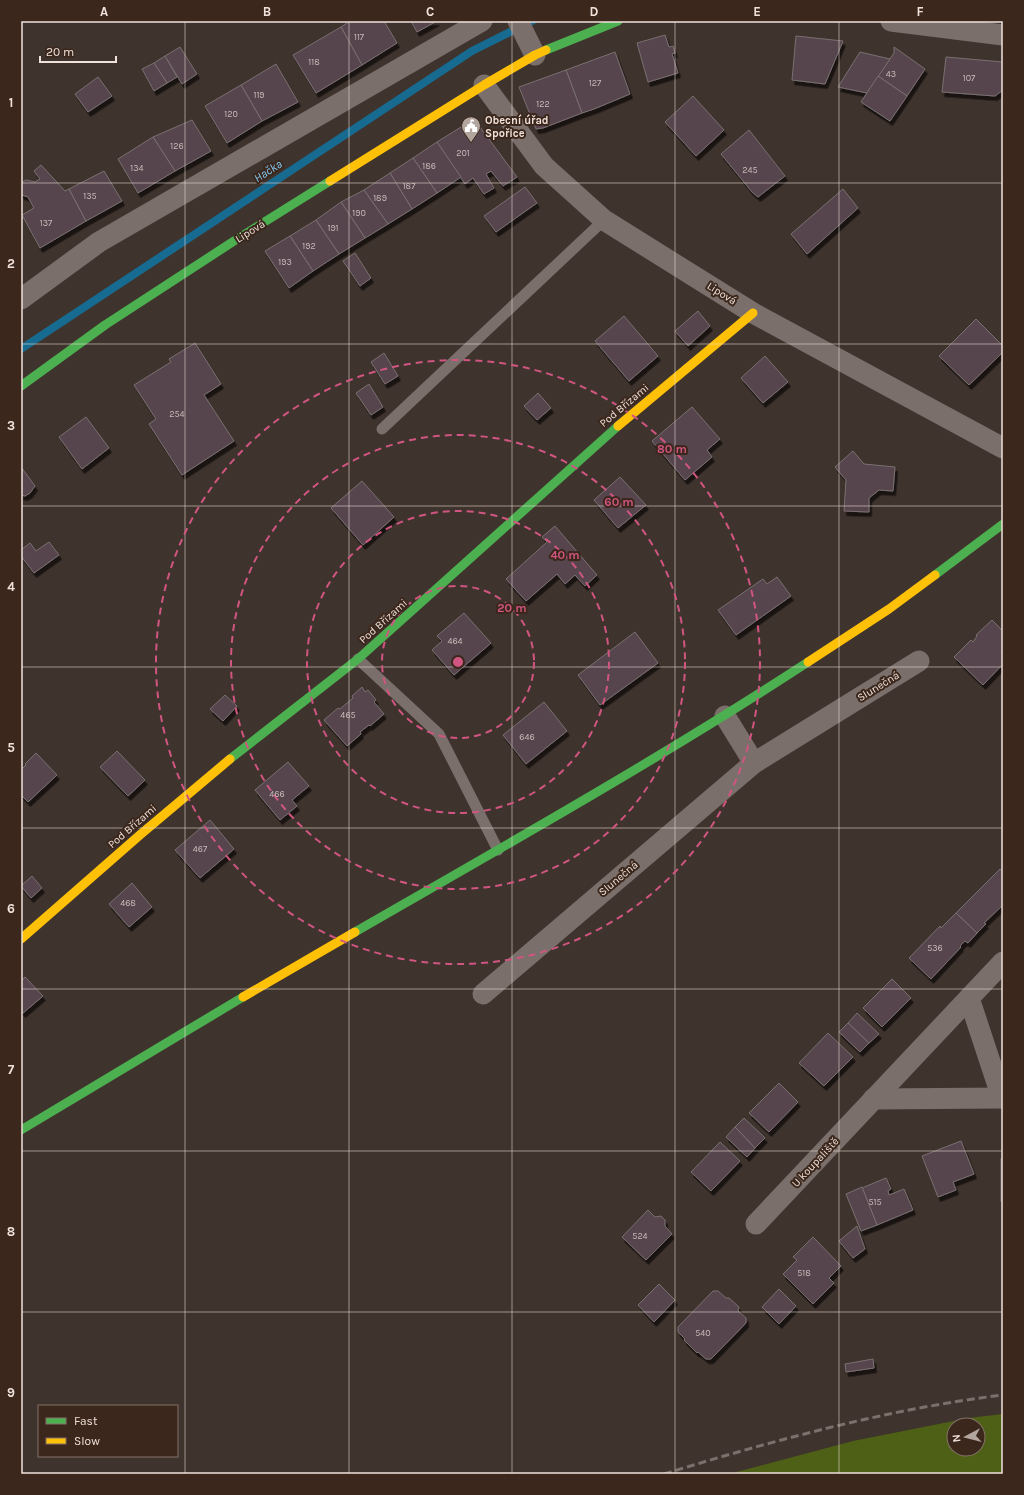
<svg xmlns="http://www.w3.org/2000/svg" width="1024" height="1495" font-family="Karla,sans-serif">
<defs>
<filter id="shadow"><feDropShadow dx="2.5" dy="4.5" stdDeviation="0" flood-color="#0009"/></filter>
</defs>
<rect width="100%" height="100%" fill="#3f332d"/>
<path fill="#4e6016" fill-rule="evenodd" d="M1003,1414V1474H729L853,1441L969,1418ZM954,1425H978V1449H954Z"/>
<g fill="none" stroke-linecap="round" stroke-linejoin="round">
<path stroke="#186b90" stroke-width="8" d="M21,349L472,51L532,21"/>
</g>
<g fill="#57444e" stroke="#797070" filter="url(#shadow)">
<path d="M350,21H384L397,43L362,65L341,27Z"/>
<path d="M411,21H437L417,32Z"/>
<path d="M341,27L362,65L316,93L293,55Z"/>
<path d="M665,35L669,47L673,46L675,53L672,54L678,73L648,82L637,43Z"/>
<path d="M796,36L843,41L825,84L792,80Z"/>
<path d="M180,47L197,74L182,84L165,56Z"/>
<path d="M894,47L925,69L907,96L878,76L894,53Z"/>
<path d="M615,52L630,94L594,109L582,113L566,70Z"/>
<path d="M860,52L890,59L867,93L838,87Z"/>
<path d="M165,56L177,77L167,83L154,63Z"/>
<path d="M946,57L1003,62V90L995,96L942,92Z"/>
<path d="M154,63L167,83L154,91L142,69Z"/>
<path d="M276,64L298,102L262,121L241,85Z"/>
<path d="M566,70L582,113L543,128L536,129L519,87Z"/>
<path d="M878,76L907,96L890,121L861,102Z"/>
<path d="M98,77L112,96L88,112L75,94Z"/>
<path d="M241,85L262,121L227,143L205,106Z"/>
<path d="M693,96L724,130L696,156L665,122Z"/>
<path d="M474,119L517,177L503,186L491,171L486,174L494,188L484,194L473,178L465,184L437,142Z"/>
<path d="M192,120L211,151L175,171L153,137Z"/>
<path d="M749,130L785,176L758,197L752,192L721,154Z"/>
<path d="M153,137L175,171L138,193L118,159Z"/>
<path d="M437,142L461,177L437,193L413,158Z"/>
<path d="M413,158L437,193L412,209L390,173Z"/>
<path d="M41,165L65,191L69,189L86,221L40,248L22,215L34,208L28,197L22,195L21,194V183L26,180L35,182L40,179L34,171Z"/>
<path d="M104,171L122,201L86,221L69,189Z"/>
<path d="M390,173L412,209L388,224L364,190Z"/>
<path d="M525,187L537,203L496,232L484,216Z"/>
<path d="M843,189L858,208L807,254L791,234Z"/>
<path d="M364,190L388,224L365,238L341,202Z"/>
<path d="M341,202L365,238L339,254L316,220Z"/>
<path d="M316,220L339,254L313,271L290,236Z"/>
<path d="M290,236L313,271L289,288L265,251Z"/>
<path d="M355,253L371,278L360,286L343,261Z"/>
<path d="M698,311L710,326L688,346L675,331Z"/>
<path d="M624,316L658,356L629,381L595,341Z"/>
<path d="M976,319L1003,346V352L969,385L939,356Z"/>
<path d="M195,343L221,384L204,395L234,441L182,475L149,424L156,419L134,385L171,362L169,359Z"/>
<path d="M384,353L398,376L385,384L371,362Z"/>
<path d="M765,356L788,382L763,403L741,378Z"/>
<path d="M369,384L383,407L371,415L356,393Z"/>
<path d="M538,393L551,408L537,420L524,406Z"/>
<path d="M692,407L720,439L707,450L712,457L685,480L652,441Z"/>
<path d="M86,417L109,448L82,469L59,437Z"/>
<path d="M853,451L864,464L895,467L893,491L879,490L869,498V512L844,511L846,480L835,467Z"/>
<path d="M21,467L35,486L30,493L25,496L21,495Z"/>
<path d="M620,477L646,505L618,528L594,500Z"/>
<path d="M362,481L394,517L363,545L331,508Z"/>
<path d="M555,526L597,575L585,586L575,575L565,584L557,574L526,601L506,579L547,542L542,537Z"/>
<path d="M49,542L59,555L34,573L21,556V550L30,543L36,551Z"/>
<path d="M777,577L791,596L736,635L718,610L763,579L767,584Z"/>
<path d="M464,613L491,643L454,675L432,650L442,641L437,636Z"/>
<path d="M992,620L1003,631V651L1001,652L1003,654V664L983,685L954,657L971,640L973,642L977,636L976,635Z"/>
<path d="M635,632L658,663L600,705L578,675Z"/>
<path d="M362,687L365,692L368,690L376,700L374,702L384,714L370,726L369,725L360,732L361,734L347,746L324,720L338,708L340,709L353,698L352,696Z"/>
<path d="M225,695L237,706L223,721L210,709Z"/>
<path d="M544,702L567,731L526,764L503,735Z"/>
<path d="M117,751L145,780L128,796L100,767Z"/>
<path d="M36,753L57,775L28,802L21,795V770L26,765L25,764Z"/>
<path d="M288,762L309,786L292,800L297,806L280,820L255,790Z"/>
<path d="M210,820L234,849L200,878L175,850Z"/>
<path d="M1000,869L1003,872V905L984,923L986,924L977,933L956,913Z"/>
<path d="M32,876L42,888L31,898L21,886Z"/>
<path d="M132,883L152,907L129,927L109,904Z"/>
<path d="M956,913L977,933L968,943L965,941L960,946L961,947L931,979L909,958L940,926L941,928Z"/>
<path d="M25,977L43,996L23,1013L21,1011V981Z"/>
<path d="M892,979L911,998L882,1027L863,1008Z"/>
<path d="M857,1013L879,1034L869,1043L848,1023Z"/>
<path d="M848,1023L869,1043L860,1052L839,1032Z"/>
<path d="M828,1033L853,1057L824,1086L799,1063Z"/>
<path d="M779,1083L798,1102L769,1132L749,1113Z"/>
<path d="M744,1118L765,1138L755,1148L735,1127Z"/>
<path d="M735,1127L755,1148L747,1157L726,1137Z"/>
<path d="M961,1141L974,1174L953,1182L956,1190L938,1197L922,1156Z"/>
<path d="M720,1142L740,1161L711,1191L691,1172Z"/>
<rect x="1001" y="1159" width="2" height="42"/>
<path d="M886,1178L891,1189L888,1191L889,1195L904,1189L913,1210L877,1225L862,1188Z"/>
<path d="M862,1187L877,1225L861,1231L846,1194Z"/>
<path d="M648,1210L655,1217L661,1216L665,1220V1226L672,1234L646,1260L622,1237Z"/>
<path d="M857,1226L865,1249L853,1258L839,1241Z"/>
<path d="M813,1237L841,1266L829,1278L834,1283L813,1304L783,1274L797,1260L793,1257Z"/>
<path d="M659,1284L675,1300L654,1322L638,1305Z"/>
<path d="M779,1289L796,1306L779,1324L762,1307Z"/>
<path d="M713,1291H718L726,1298H729L739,1307L738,1311L746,1318V1323L711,1359H706L698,1352L697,1353L684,1340L685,1339L678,1332V1327Z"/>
<path d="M873,1359L874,1368L846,1372L845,1364Z"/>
</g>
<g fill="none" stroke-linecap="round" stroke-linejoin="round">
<g stroke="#7a6f6a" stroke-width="11">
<path d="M382,429L604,220"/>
<path d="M358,659L439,734L498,850"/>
</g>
<g stroke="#7a6f6a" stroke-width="21">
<path d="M518,21L535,55"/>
<path d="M891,21L1003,35"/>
<path d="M484,85L544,166L604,220L753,313L1003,448"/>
<path d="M21,299L99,242L482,21"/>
<path d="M725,716L754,763"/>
<path d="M483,994L754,763L919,661"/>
<path d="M969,998L1002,1098"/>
<path d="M873,1099L1003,1098"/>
<path d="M756,1224L1003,962"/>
</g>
<g stroke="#4caf50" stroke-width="9">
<path d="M546,50L618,21"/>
<path d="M21,386L105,325L234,241L330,181"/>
<path d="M935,575L1003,524"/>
<path d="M230,759L358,659L618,426"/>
<path d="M355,932C508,844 661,758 808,662"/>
<path d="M21,1130L243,997"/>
</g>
<g stroke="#ffc107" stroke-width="9">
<path d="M330,181L484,85L535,55L546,50"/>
<path d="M618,426L753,313"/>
<path d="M808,662L889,609L935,575"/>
<path d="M21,939L141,834L230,759"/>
<path d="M243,997L355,932"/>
</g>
<path stroke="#7a706c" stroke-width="3" stroke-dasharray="8 4" stroke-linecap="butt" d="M664,1474C775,1440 888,1409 1003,1395"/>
</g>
<path fill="none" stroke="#f0e2db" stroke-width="1" stroke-opacity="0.55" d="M185,21V1474M349,21V1474M512,21V1474M675,21V1474M839,21V1474M21,183H1003M21,344H1003M21,506H1003M21,667H1003M21,828H1003M21,989H1003M21,1151H1003M21,1312H1003"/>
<g fill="none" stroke="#d05581" stroke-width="2" stroke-dasharray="7 5">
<circle cx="458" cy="662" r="76"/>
<circle cx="458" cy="662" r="151"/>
<circle cx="458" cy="662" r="227"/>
<circle cx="458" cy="662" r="302"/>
</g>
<defs>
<g id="civic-pin" transform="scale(1)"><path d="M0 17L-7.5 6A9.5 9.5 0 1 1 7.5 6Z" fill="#b2a59e" stroke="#3b271c"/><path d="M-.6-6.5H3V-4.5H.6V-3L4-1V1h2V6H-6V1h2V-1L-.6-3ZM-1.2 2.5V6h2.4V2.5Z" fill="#fff"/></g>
</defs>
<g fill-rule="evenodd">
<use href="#civic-pin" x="471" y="126"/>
</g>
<g text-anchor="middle" stroke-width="4" stroke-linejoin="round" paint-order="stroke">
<g font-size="9" fill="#cabab8">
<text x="359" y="40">117</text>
<text x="314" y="65">118</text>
<text x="891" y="77">43</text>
<text x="969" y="81">107</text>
<text x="595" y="86">127</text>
<text x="259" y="98">119</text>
<text x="543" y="107">122</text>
<text x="231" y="117">120</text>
<text x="177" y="149">126</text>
<text x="463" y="156">201</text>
<text x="429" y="169">186</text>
<text x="137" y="171">134</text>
<text x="750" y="173">245</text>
<text x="409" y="189">187</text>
<text x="90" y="199">135</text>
<text x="380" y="201">189</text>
<text x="359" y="216">190</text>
<text x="46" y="226">137</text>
<text x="333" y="231">191</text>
<text x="309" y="249">192</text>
<text x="285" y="265">193</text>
<text x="177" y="417">254</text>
<text x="455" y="644">464</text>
<text x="348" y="718">465</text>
<text x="527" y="740">646</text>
<text x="277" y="797">466</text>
<text x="200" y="852">467</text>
<text x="128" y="906">468</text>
<text x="935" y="951">536</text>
<text x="875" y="1205">515</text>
<text x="640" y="1239">524</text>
<text x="804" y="1276">518</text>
<text x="703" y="1336">540</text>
</g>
<g font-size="11" font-weight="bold" fill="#f0e2db" stroke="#3b271c" text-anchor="start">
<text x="485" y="124">Obecní úřad<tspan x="485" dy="13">Spořice</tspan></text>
</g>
<g font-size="11" fill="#f0e2db" stroke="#3b271c">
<text transform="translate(250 231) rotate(-32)" y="4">Lipová</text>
<text transform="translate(722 293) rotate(32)" y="4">Lipová</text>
<text transform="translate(624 405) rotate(-40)" y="4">Pod Břízami</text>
<text transform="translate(383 621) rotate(-42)" y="4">Pod Břízami</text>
<text transform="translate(878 686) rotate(-32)" y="4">Slunečná</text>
<text transform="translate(132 826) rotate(-41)" y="4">Pod Břízami</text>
<text transform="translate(618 878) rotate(-40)" y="4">Slunečná</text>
<text transform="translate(815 1162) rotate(-47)" y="4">U koupaliště</text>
</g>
<g font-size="12" font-style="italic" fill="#81caf5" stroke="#3b271c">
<text transform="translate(268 171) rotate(-33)" y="4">Hačka</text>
</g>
</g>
<circle cx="458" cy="662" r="6" fill="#d05581" stroke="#3b271c" stroke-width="2"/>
<g font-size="12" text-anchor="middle" font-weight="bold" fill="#d05581" stroke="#3b271c" stroke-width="4" stroke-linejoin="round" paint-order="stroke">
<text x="672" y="453">80 m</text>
<text x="619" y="506">60 m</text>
<text x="565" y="559">40 m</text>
<text x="512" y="612">20 m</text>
</g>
<rect width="1024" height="1495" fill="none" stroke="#3b271c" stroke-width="44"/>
<rect x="38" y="1405" width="140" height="52" fill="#3b271c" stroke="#837268"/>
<rect x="46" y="1418" width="20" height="6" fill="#4caf50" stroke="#837268"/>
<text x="74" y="1425" font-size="12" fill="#f0e2db">Fast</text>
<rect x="46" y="1438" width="20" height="6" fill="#ffc107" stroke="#837268"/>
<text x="74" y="1445" font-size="12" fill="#f0e2db">Slow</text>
<g transform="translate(966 1437) rotate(263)"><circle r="19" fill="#3b271c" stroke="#837268"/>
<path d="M0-3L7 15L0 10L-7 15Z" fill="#b2a59e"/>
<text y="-6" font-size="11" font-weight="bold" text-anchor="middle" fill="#f0e2db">N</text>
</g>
<path d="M40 56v6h76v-6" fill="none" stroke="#f0e2db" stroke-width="2"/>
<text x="46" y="56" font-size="12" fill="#f0e2db" stroke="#3b271c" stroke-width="3" paint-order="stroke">20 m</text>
<rect x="22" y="22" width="980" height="1451" fill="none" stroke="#f0e2db" stroke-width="1.5"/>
<g font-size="13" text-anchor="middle" font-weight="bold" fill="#f0e2db">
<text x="104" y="16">A</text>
<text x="267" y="16">B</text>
<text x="430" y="16">C</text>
<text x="594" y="16">D</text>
<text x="757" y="16">E</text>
<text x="920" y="16">F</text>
<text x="11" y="107">1</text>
<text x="11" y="268">2</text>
<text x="11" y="430">3</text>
<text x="11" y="591">4</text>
<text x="11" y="752">5</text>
<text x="11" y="913">6</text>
<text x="11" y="1074">7</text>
<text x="11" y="1236">8</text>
<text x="11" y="1397">9</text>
</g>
</svg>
